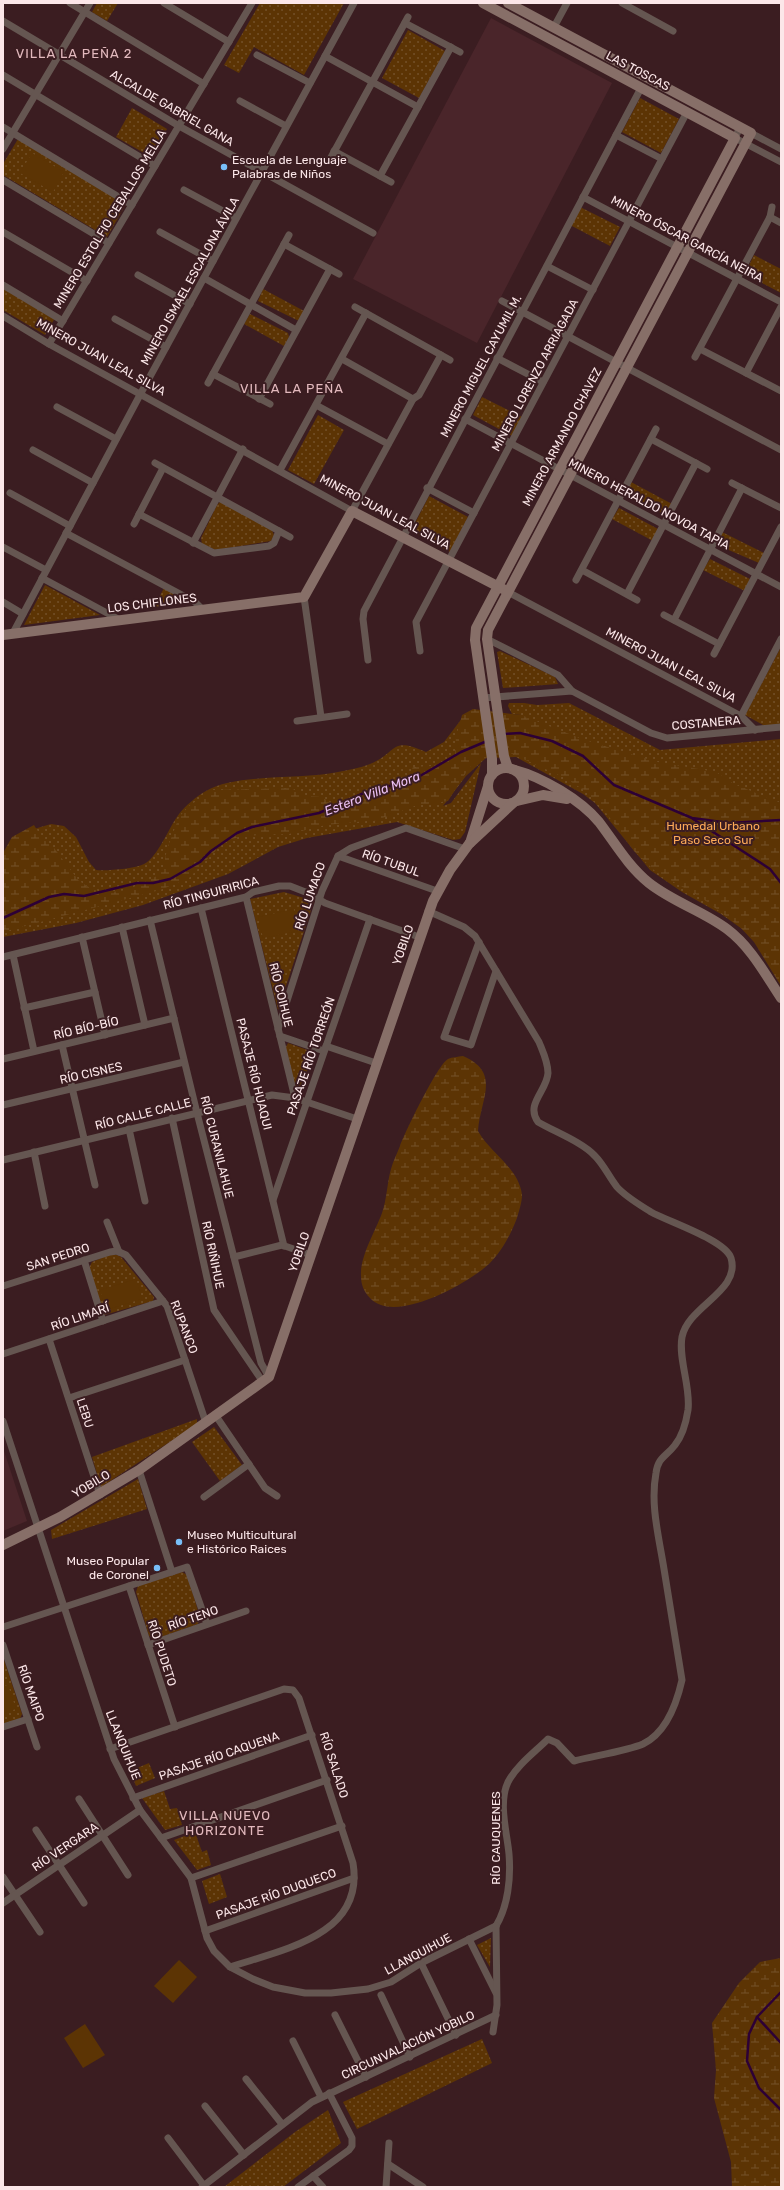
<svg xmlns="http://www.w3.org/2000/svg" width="784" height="2190" font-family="Rubik,sans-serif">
<defs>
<pattern id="grass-dots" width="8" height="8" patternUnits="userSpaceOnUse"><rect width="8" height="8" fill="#5c3404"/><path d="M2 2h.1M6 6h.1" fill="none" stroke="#745129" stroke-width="1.8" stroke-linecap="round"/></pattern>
<pattern id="wetland-marsh" width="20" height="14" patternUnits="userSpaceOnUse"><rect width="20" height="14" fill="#5c3404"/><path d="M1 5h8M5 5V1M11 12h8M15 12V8" fill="none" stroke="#745129"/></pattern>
</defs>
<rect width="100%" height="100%" fill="#3b1d21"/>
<g fill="#4a252a">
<path d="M491,18L612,83L477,343L353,279Z"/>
<path d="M3,1448L27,1521L3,1531Z"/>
</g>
<g fill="url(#grass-dots)">
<path d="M97,3H118L107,21L92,12Z"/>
<path d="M260,3H344L304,75L254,47L239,73L224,65Z"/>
<path d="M408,30L445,51L419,98L382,78Z"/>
<path d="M640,98L679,119L661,153L622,132Z"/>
<path d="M132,108L167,129L151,157L116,137Z"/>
<path d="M18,139L126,204L107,237L3,175V164Z"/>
<path d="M580,207L620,227L610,246L570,225Z"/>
<path d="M754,255L781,269V293L745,274Z"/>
<path d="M3,288L55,318L45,335L3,310Z"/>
<path d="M263,289L304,311L299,321L258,301Z"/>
<path d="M250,314L288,333L289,337L284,346L244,324Z"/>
<path d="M482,397L522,417L512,436L473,415Z"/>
<path d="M318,415L344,430L314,484L288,470Z"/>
<path d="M631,482L672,504L665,515L626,495Z"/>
<path d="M429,496L468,517L450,552L411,531Z"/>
<path d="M220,502L272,530L274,535L271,541L216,550L202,544L201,538L217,505Z"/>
<path d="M619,508L658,529L653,541L612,519Z"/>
<path d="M722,532L764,553L759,563L717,545Z"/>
<path d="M710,559L750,579L745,591L703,570Z"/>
<path d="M45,585L100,615L24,625Z"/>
<path d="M164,588L190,602L154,607Z"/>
<path d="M781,647V724L765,726L745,715Z"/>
<path d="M500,651L555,677L558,684L503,688L497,652Z"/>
<path d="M509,703H524L537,705L569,703L660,750L781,739V980L768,958L745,931L721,914L682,892L650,870L595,803L583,794L516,757L486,758L466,776L443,806L451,803L481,763L465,832L460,839L453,840L397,822L307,838L278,847L228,874L143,905L76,923L3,937V867L34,829L51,824L64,826L76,837L89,862L96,870C107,871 134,869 144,864C158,857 169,827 179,814C185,806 197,796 206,791C236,773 302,780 338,772C348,770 360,768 370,764C399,752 389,736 426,752L444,742L463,717L521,715L512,714L508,706Z"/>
<path d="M284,892L314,901L278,1010L250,899Z"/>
<path d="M288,1043L310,1051L312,1057L301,1089L294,1086L285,1049Z"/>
<path d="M109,1255H117L121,1257L154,1297L153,1301L104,1315L89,1268L92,1262Z"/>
<path d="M197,1419V1424L101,1487L92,1457Z"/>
<path d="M214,1427L242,1465L220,1481L192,1442Z"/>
<path d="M138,1479L147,1509L52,1539L51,1530Z"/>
<path d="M182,1572L187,1575L200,1617L198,1624L155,1639L149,1636L136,1592L138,1586Z"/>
<path d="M3,1657L22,1714L20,1719L3,1724Z"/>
<path d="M149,1763L155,1778L136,1786L130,1771Z"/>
<path d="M164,1791L170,1809L177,1808L182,1825L165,1830L142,1798Z"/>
<path d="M195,1832L202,1852L207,1850L211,1865L197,1870L174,1840Z"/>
<path d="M220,1874L227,1897L209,1904L202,1881Z"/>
<path d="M491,1938L490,1967L477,1945Z"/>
<path d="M482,2039L492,2063L357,2129L343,2102Z"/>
<path d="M328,2110L341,2143L283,2187H224L295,2132Z"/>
</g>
<g fill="url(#wetland-marsh)">
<path d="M473,709L521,715L582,739L637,756L658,762L716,772L734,784L781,803V986L754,942L740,927L702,898L656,872L634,851L604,810L584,790L563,777L510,753L481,759L469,768L448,801L415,806L377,820L326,825L289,834L244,836L232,839L221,845L188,879L160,890L3,932V853L12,837L34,825L42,838L54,848L79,881L92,889L104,893L127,890L157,876L163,870L167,849L179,817L189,806L212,790L291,788L306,796L323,797L328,802L340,806L356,803L369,796L394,792L405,784L413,767L432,766L455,757L456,737L462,715Z"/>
<path d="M463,1056C502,1073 480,1099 478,1131C490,1153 519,1168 522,1195C522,1202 519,1211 517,1218C510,1236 502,1251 489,1264C467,1284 394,1325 370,1298C364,1292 361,1285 361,1276C360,1256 375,1232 382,1213C387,1199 387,1183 391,1169C393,1161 397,1154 400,1146C405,1132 438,1064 448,1059C452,1057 458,1057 463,1056Z"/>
<path d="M781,1958V2187H732L731,2162L714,2098L716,2070L712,2023L739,1983L760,1962Z"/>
</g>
<g fill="#5c3404">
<path d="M32,153L64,172L53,192L20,173Z"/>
<path d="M294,909L298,931L263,938L258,917Z"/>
<path d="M136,1279L142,1299L106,1310L100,1290Z"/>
<path d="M8,1685L16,1709L3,1713V1686Z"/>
<path d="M179,1960L197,1977L173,2003L154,1986Z"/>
<path d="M85,2024L105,2055L83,2068L64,2038Z"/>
</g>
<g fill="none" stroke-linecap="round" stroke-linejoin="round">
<g stroke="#2d0036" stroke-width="2.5">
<path d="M503,734L520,733L552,741L583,756L614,785L692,818L729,823L781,820"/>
<path d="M693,819L770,869L781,883"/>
<path d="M3,918L49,897L64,894L84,896L137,883H153L170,879L200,862L211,851L237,833L252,827L319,813L364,793L404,782L420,776L461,752L487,741"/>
<path d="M781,1992L757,2017L749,2034L747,2061L759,2088L781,2110"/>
<path d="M757,2017L781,2043"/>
</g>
<g stroke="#655651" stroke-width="7">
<path d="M70,3L204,84"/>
<path d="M164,3L229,42"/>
<path d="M622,3L673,31"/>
<path d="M3,21L179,126L373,233"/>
<path d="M405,23L460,52"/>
<path d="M554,27L567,3"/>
<path d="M257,55L310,83"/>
<path d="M325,56L418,107"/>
<path d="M3,75L155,166"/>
<path d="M240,101L286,126"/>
<path d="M3,127L132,205"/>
<path d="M740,127L735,138L781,162"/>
<path d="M751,133L781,149"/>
<path d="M616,135L662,159"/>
<path d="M3,149L90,3"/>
<path d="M334,151L391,182"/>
<path d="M329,161L408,17"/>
<path d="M380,176L451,47"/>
<path d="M3,180L109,243"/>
<path d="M184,190L236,218"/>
<path d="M583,197L781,302"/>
<path d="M770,217L781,223"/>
<path d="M3,232L87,281"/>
<path d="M160,232L213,261"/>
<path d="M284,244L339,274"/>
<path d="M547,266L593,290"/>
<path d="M138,275L190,304"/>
<path d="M204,278L296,330"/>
<path d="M3,285L63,321"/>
<path d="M502,301L781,450"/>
<path d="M355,307L450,360"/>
<path d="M3,316L49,344L352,511L413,399L419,395L441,355"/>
<path d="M115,319L166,347"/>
<path d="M49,344L252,3"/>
<path d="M700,349L781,391"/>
<path d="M695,357L770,217L772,207"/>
<path d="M497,358L543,382"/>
<path d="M342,359L413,399"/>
<path d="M746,373L781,307"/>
<path d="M213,374L270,404"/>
<path d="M208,383L289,235"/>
<path d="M259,399L330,269"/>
<path d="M316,405L388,444"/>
<path d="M57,407L116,439"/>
<path d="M465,419L781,587"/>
<path d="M651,439L707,469"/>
<path d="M33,450L93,483"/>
<path d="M155,463L290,537"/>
<path d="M280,470L366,313"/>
<path d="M732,483L781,508"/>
<path d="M427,488L474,513"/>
<path d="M10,493L70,526"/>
<path d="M139,514L214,553L269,546L274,543L279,531"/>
<path d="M134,524L163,468"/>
<path d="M66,533L195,602L203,610"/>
<path d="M193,543L243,449"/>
<path d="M3,547L46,570"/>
<path d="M582,570L637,600"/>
<path d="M42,578L120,620"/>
<path d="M576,580L656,429"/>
<path d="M508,592L741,716L755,730"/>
<path d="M627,594L696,463"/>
<path d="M304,597L321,717"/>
<path d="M3,602L23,614"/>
<path d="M664,615L719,644"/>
<path d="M674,620L742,488"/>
<path d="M13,633L141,393L354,3"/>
<path d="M487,639L558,675L572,691"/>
<path d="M420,651L416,622L687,112"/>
<path d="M714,654L781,527"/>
<path d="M368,660L363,619L364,611L641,88"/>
<path d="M483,698L572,691L651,733L667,738L781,727"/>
<path d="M741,716L781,639"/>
<path d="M297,721L347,714"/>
<path d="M338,856L437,891"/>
<path d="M246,897L295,1098"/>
<path d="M201,908L284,1246"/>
<path d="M428,911L464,927L475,936L539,1042C543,1052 548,1062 548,1073C547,1091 525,1104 538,1122C555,1132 582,1142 595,1156C604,1165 609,1177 617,1187C626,1197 640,1205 651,1212C669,1222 725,1240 731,1258C741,1291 688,1306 682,1337C678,1359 691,1387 688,1410C686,1423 683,1435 675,1445C666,1457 658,1457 656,1473C650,1505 659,1537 664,1569C670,1606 676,1643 682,1680C677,1702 666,1733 643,1744C627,1751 593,1756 574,1761L557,1743L548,1739C535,1752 517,1765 508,1782C498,1803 507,1832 509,1854C511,1878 508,1906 496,1926"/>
<path d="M150,920L197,1113L261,1363L269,1377"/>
<path d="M122,927L145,1025"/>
<path d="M82,937L105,1035"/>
<path d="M479,942L444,1037L471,1045L496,971"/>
<path d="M13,955L34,1051"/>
<path d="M3,957L246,897L253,892L279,886H290L308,893L325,903L419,937"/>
<path d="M24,1008L95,992"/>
<path d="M278,1029L322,891L338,856L351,848L406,828L465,849"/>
<path d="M280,1036L324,1051"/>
<path d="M62,1045L95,1185"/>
<path d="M326,1046L376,1063"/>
<path d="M3,1059L174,1018"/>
<path d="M3,1105L184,1062"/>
<path d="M172,1118L214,1310L263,1382"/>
<path d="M129,1129L145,1201"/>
<path d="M34,1152L45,1206"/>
<path d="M3,1160L272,1095L295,1098L357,1119"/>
<path d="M273,1200L370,919"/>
<path d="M107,1222L119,1252"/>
<path d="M234,1257L282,1245L311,1255"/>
<path d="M84,1260L103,1321"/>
<path d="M3,1286L110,1252L117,1251L126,1255L167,1306L206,1423"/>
<path d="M49,1339L100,1495"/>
<path d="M3,1354L163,1301"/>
<path d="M69,1398L185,1360"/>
<path d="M216,1416L265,1488L277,1496"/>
<path d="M3,1421L114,1759L140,1810L191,1878L207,1938L214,1951L230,1967L253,1979L273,1987L305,1993H331L368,1989L391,1982L421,1963L496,1926"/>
<path d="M139,1470L172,1572"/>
<path d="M204,1497L249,1464"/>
<path d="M129,1586L175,1727"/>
<path d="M3,1627L187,1567L207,1624"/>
<path d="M3,1645L37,1747"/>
<path d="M148,1645L246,1611"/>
<path d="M3,1727L28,1719"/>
<path d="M110,1749L284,1689L293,1690L299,1698L353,1863C365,1936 281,1950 230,1967"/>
<path d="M133,1798L312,1735"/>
<path d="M79,1799L128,1875"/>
<path d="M36,1830L84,1903"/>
<path d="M161,1838L327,1780"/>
<path d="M3,1877L40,1932"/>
<path d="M191,1878L342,1826"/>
<path d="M3,1903L140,1810"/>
<path d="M205,1931L354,1878"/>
<path d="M469,1939L496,1993"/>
<path d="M421,1963L456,2035"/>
<path d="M381,1995L410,2057"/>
<path d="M335,2015L366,2077"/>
<path d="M493,2032L497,2005L496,1926"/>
<path d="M293,2041L321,2097"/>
<path d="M246,2079L282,2124"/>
<path d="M205,2106L244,2155"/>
<path d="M168,2138L205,2187"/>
<path d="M388,2164L423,2187"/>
<path d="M313,2176L323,2187"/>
<path d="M202,2187L312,2102L496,2015"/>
<path d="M298,2187L349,2150L352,2146V2138L329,2093"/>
<path d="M386,2187L389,2143"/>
</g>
<g stroke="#876f68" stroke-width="10">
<path d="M483,3L735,138L476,628L475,640L492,759V775"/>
<path d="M3,635L304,597L352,511L503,589"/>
<path d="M508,768L504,756L487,639L488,630L751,133L508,3"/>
<circle cx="506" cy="786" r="18"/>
<path d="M515,770C542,777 581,800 599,822C615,843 628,866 649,883C673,902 703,911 727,929C751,947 765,974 781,998"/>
<path d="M517,801L543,795L567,799"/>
<path d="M470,843L488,786"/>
<path d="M3,1545L60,1517L139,1470L269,1377L433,901L450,870L469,844L513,803"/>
</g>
</g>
<g fill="#78bff8" stroke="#3b1d21" stroke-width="1.5">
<circle cx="224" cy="167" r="4"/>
<circle cx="179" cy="1542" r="4"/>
<circle cx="157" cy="1568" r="4"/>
</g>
<g text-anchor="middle" stroke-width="4" stroke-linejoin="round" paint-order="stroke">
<g font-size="12" fill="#fce7e9" stroke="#3b1d21">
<text transform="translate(638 71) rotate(28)" y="4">LAS TOSCAS</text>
<text transform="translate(172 108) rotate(30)" y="4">ALCALDE GABRIEL GANA</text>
<text transform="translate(110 219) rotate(-59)" y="4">MINERO ESTOLFIO CEBALLOS MELLA</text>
<text transform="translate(687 239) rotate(28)" y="4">MINERO ÓSCAR GARCÍA NEIRA</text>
<text transform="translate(190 281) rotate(-61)" y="4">MINERO ISMAEL ESCALONA ÁVILA</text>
<text transform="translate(101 357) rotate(29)" y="4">MINERO JUAN LEAL SILVA</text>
<text transform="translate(481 366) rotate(-62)" y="4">MINERO MIGUEL CAYUMIL M.</text>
<text transform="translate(535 375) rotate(-62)" y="4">MINERO LORENZO ARRIAGADA</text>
<text transform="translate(562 437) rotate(-62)" y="4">MINERO ARMANDO CHAVEZ</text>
<text transform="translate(649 504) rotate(28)" y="4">MINERO HERALDO NOVOA TAPIA</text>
<text transform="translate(385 512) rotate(28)" y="4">MINERO JUAN LEAL SILVA</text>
<text transform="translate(152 603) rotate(-7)" y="4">LOS CHIFLONES</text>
<text transform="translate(671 665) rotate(28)" y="4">MINERO JUAN LEAL SILVA</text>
<text transform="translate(706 723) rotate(-5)" y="4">COSTANERA</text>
<text transform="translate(391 863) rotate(19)" y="4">RÍO TUBUL</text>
<text transform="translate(211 893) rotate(-15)" y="4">RÍO TINGUIRIRICA</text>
<text transform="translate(310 896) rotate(-71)" y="4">RÍO LUMACO</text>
<text transform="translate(403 945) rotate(-71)" y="4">YOBILO</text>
<text transform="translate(281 995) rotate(76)" y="4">RÍO COIHUE</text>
<text transform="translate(86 1028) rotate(-13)" y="4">RÍO BÍO-BÍO</text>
<text transform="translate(311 1056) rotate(-71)" y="4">PASAJE RÍO TORREÓN</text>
<text transform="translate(91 1073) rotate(-13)" y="4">RÍO CISNES</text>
<text transform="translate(254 1074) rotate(76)" y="4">PASAJE RÍO HUAQUI</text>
<text transform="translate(143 1114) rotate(-14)" y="4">RÍO CALLE CALLE</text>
<text transform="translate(217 1147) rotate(76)" y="4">RÍO CURANILAHUE</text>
<text transform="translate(299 1252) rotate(-71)" y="4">YOBILO</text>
<text transform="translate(213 1255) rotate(78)" y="4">RÍO RIÑIHUE</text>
<text transform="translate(58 1257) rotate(-18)" y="4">SAN PEDRO</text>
<text transform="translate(80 1317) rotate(-19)" y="4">RÍO LIMARÍ</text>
<text transform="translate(184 1327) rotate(69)" y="4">RUPANCO</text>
<text transform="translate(85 1413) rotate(72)" y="4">LEBU</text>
<text transform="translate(91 1484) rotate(-31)" y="4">YOBILO</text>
<text transform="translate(193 1618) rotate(-19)" y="4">RÍO TENO</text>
<text transform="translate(162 1653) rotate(72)" y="4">RÍO PUDETO</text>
<text transform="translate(31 1693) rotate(71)" y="4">RÍO MAIPO</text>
<text transform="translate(123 1745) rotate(68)" y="4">LLANQUIHUE</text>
<text transform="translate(219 1756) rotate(-19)" y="4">PASAJE RÍO CAQUENA</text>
<text transform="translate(334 1765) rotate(72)" y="4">RÍO SALADO</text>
<text transform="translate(496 1838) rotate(-90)" y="4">RÍO CAUQUENES</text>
<text transform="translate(65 1847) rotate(-34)" y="4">RÍO VERGARA</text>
<text transform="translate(276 1894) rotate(-20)" y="4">PASAJE RÍO DUQUECO</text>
<text transform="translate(418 1954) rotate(-28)" y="4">LLANQUIHUE</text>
<text transform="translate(408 2045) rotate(-25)" y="4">CIRCUNVALACIÓN YOBILO</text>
</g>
<g font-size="12" fill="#fce7e9" stroke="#3b1d21" text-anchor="start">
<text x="232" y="164">Escuela de Lenguaje<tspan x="232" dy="14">Palabras de Niños</tspan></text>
<text x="187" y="1539">Museo Multicultural<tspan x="187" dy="14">e Histórico Raices</tspan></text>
<text x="149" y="1565" text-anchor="end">Museo Popular<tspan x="149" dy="14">de Coronel</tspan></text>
</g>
<g font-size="12" fill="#fdaa58" stroke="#3b1d21">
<text x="713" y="830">Humedal Urbano<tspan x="713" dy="14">Paso Seco Sur</tspan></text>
</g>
<g font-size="13" letter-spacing="1" fill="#e2b9bd" stroke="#3b1d21">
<text x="74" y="58">VILLA LA PEÑA 2</text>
<text x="292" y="393">VILLA LA PEÑA</text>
<text x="225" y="1820">VILLA NUEVO<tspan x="225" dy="15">HORIZONTE</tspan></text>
</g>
<g font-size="13" font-style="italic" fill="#ecc2f5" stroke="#3b1d21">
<text transform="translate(372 793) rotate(-21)" y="5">Estero Villa Mora</text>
</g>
</g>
<rect width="784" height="2190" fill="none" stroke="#fce7e9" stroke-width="8"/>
</svg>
